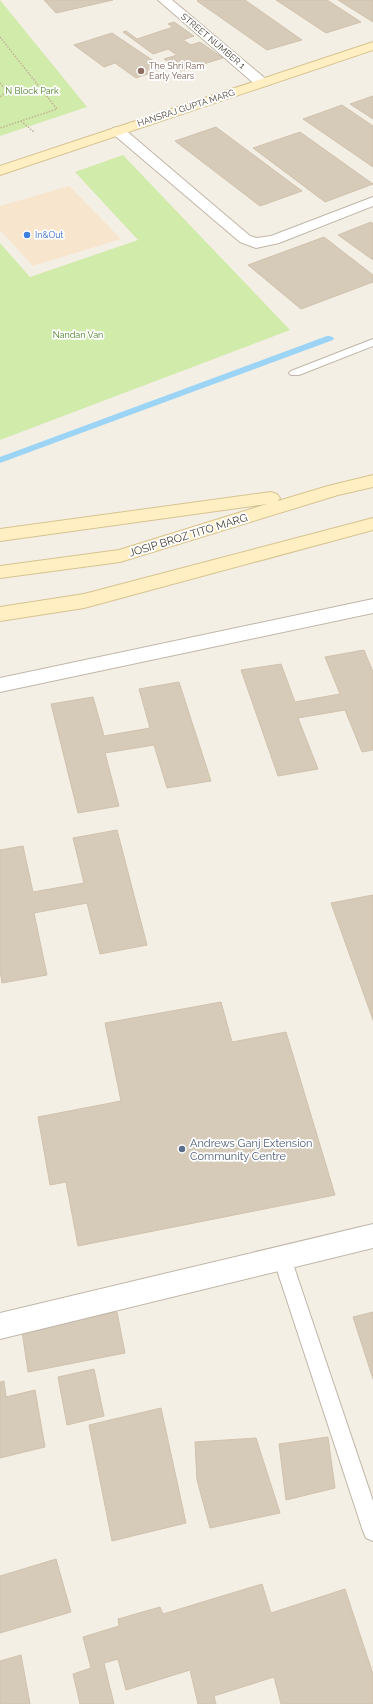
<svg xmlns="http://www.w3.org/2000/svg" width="373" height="1704" font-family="Raleway,sans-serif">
<rect width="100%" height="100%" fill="#f4efe5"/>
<path fill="#f8e5ce" d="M69,186L121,239L33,266L0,230V206Z"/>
<g fill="#d0ebaa">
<path d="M0,0L87,107L0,136Z"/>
<path d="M123,155L290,330L0,440V243L30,277L138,240L75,172Z"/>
</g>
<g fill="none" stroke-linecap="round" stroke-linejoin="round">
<path fill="#9cd4f5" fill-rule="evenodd" d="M327,336H330L334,338L333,340L0,463V457Z"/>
</g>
<g fill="#d6cab9" stroke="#d1c2ac">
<path d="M44,0H113L56,13Z"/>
<path d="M201,0H245L302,40L267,50L197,1Z"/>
<path d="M276,0H327L361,22L326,33Z"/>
<path d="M338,0H373V22Z"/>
<path d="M174,22L194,36L183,40L191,45L200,42L223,58L181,71L164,59L177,55L168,49L153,54L123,32L126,31L137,39L173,27L168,24Z"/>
<path d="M112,33L164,68L136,78L115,63L104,67L74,45Z"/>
<path d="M373,96V119L350,104Z"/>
<path d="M342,105L373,126V167L303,119Z"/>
<path d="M216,127L302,191L260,206L175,141Z"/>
<path d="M300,132L373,184L325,202L253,148Z"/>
<path d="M371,222L373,224V260L338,235Z"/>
<path d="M324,237L373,275V282L301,309L248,265Z"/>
<path d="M364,650L373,672V750L362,752L345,710L298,718L318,769L278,776L241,670L281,664L295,702L340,694L325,657Z"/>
<path d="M179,682L211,781L167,788L154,745L105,753L119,806L78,813L51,704L93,697L104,736L150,728L139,689Z"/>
<path d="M117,830L147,945L100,954L87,903L34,913L47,975L2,983L0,970V850L23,846L33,892L84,883L73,838Z"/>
<path d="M373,895V1020L331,903Z"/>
<path d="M221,1002L232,1042L286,1032L335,1195L78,1246L66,1182L50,1185L38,1117L121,1101L105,1023Z"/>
<path d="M117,1312L125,1353L28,1372L22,1331Z"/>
<path d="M373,1312V1379L353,1317Z"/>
<path d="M94,1369L104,1416L67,1425L58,1377Z"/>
<path d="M4,1381L6,1397L35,1390L45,1447L0,1458V1382Z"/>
<path d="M161,1408L186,1523L112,1541L89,1425Z"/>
<path d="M328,1437L335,1488L286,1500L279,1444Z"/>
<path d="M256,1438L280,1513L210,1528L197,1480L195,1442Z"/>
<path d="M56,1559L71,1612L0,1633V1576Z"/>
<path d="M262,1584L271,1613L345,1589L373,1674V1704H281L274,1677L214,1696L216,1704H198L190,1670L126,1690L118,1659L104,1663L114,1704H80L73,1674L91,1668L83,1637L119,1626L118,1619L160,1607L163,1614Z"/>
<path d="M21,1655L30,1704H0V1661Z"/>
</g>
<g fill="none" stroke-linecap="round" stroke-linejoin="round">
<g stroke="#c0b6a7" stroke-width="2">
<g id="lane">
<path d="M373,339V346L299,375H291L289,373L291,371Z"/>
<path d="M282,1249L288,1252L291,1258L373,1501V1541L366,1538L363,1531L273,1258L276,1252Z"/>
</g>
</g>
<g stroke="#c0b6a7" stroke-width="2">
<g id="street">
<path d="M158,0H172L267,80L269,83L267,86H257Z"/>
<path d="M118,127L123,128L250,236L257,238L271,236L373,197V206L279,243L256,248L240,242L113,134L111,131L113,128Z"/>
<path d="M373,599V613L0,692V678Z"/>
<path d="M373,1224V1248L0,1339V1313Z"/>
</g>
</g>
<g stroke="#d7c391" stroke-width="2">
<g id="secondary">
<path d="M373,42V50L0,175V166Z"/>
<path d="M373,475V487L338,495L120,562L0,578V566L119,550L267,504L0,541V529L271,492L277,494L280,498L278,501L328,486Z"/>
<path d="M373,518V530L84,608L0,621V607L84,594Z"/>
</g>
</g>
<g stroke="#c3b297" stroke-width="1.5" stroke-dasharray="1.5 1.5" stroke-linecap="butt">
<path d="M0,37L57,109L0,128"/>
<path d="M0,83L7,91L0,97"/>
<path d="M21,121L34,132"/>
</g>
<use href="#lane" fill="#fff" fill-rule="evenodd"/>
<use href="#street" fill="#fff" fill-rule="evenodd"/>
<use href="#secondary" fill="#ffefc3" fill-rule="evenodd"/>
</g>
<circle fill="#8d6e63" stroke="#fff" stroke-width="1.5" cx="141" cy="71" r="4"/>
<circle fill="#3f7fe0" stroke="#fff" stroke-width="1.5" cx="27" cy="235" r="4"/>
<circle fill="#5c6f8a" stroke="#fff" stroke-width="1.5" cx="182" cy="1149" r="4"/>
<g text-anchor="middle" stroke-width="3.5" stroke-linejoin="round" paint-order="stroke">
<g font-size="9" fill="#463f34" stroke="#fff">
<text transform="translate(213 41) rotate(40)" y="3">STREET NUMBER 1</text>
<text transform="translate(186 108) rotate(-18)" y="3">HANSRAJ GUPTA MARG</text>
</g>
<g font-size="9" fill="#785e54" stroke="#fff" text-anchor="start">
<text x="149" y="69">The Shri Ram<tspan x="149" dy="10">Early Years</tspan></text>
</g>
<g font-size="9" fill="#487c23" stroke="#fff">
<text x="32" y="94">N Block Park</text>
<text x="78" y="338">Nandan Van</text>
</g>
<g font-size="9" fill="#366cbe" stroke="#fff" text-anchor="start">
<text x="35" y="238">In&amp;Out</text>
</g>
<g font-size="11" fill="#463f34" stroke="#fff">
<text transform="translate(188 535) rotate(-17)" y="4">JOSIP BROZ TITO MARG</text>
</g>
<g font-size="11" fill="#4e5e75" stroke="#fff" text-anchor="start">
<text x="190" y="1147">Andrews Ganj Extension<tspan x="190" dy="13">Community Centre</tspan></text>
</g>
</g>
</svg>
